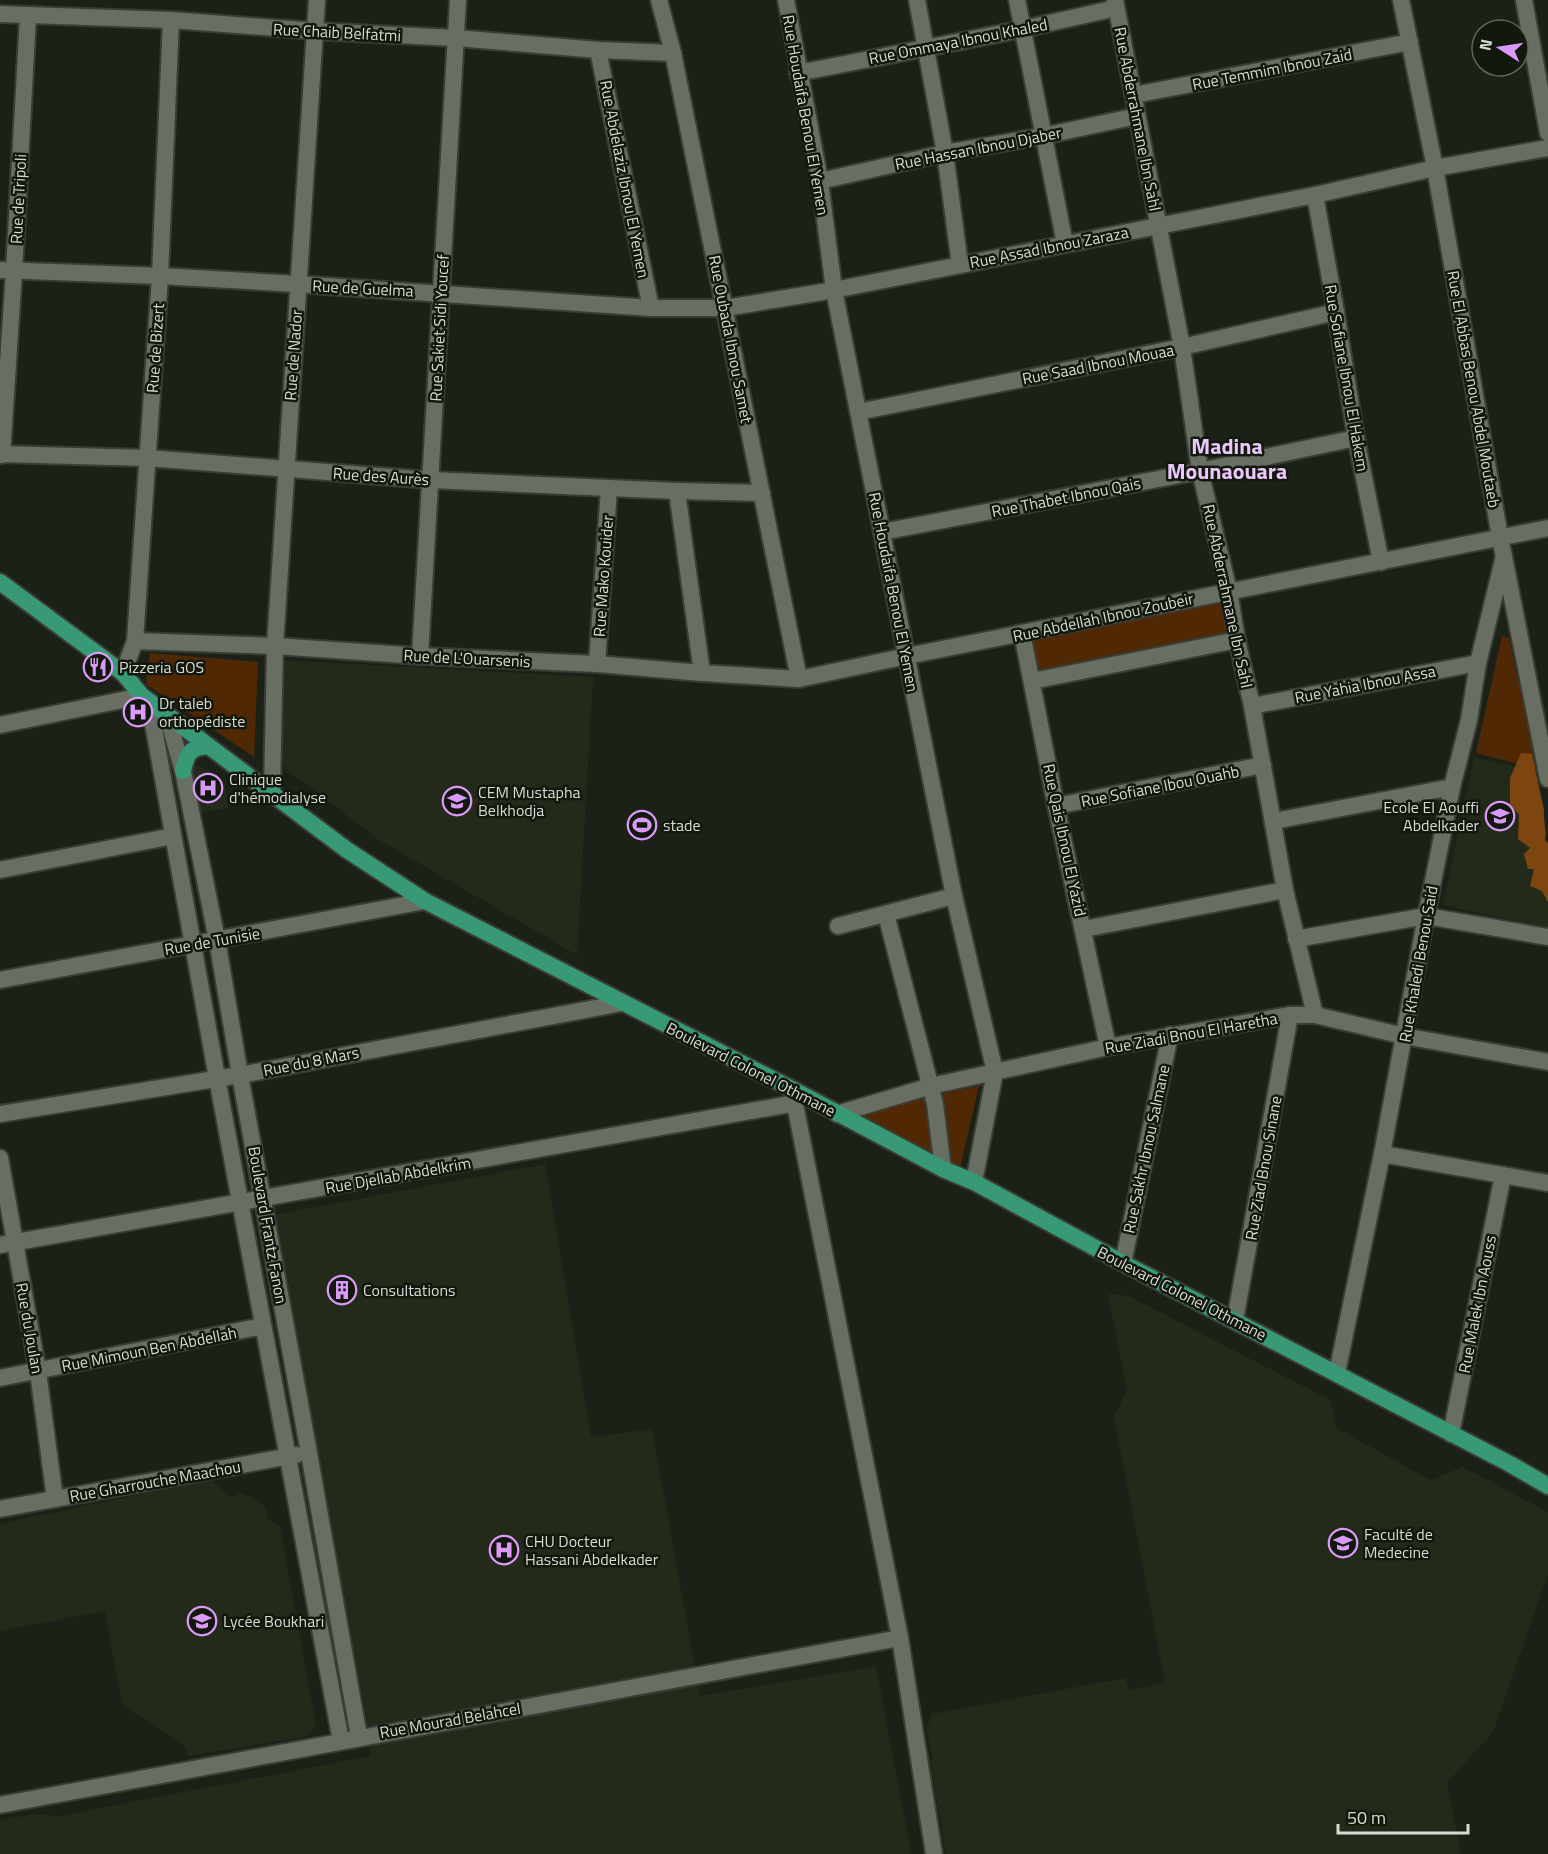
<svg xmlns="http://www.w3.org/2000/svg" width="1548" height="1854" font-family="'Titillium Web',sans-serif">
<rect width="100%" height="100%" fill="#1c2117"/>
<g fill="#232a1a">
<path d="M281,660L593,677L577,955L376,838L280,764Z"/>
<path d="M1474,758L1527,769L1548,863V927L1443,905Z"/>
<path d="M199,765L224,782L228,808L200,812L197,794H193L189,767Z"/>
<path d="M545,1164L591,1437L652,1429L700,1696L876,1666L911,1854H0V1820L36,1814L59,1816L371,1756L367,1721L273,1215Z"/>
<path d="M1108,1294L1129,1296L1330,1400L1337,1428L1430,1480L1463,1467L1548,1512V1574L1493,1732L1447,1783L1461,1854H946L930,1762L933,1757L926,1730L932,1714L1125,1678L1130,1690L1165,1682L1114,1417L1127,1391Z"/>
<path d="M210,1479L232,1498L242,1492L267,1508V1518L280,1526L316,1725L305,1737L188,1756L185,1746L122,1705L105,1611L0,1631V1524Z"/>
</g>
<g fill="#502904">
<path d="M1220,598L1228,637L1034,676L1026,637Z"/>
<path d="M1502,636L1509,638L1537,769L1476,753Z"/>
<path d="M150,653L258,662L254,757L146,684Z"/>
<path d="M979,1086L960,1168L856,1112Z"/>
</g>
<path fill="#7d4611" d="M1521,753L1532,754L1544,810C1543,821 1547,829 1545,840L1548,843V902L1542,891L1530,886L1534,869H1528L1524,854L1530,848L1518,839L1519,815L1510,804V778Z"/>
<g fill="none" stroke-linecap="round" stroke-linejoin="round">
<g stroke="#393d35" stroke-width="20">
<g id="minor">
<path d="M659,0L673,53L799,679"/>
<path d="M786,0L820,181L834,290L954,896L995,1072L974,1182"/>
<path d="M917,0L945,153L960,265"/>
<path d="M1017,0L1065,244"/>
<path d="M1115,0L1182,347L1200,471L1229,591L1237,640L1252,706L1285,890L1315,1015"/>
<path d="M1401,0L1435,168L1500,537L1548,779"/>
<path d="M1524,0L1548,133"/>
<path d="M0,14L171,20L315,31L456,38L598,50L673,53"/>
<path d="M598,50L651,308"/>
<path d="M798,73L1023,29L1116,8"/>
<path d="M1134,95L1410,42"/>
<path d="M820,181L945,153L1043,136L1137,116"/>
<path d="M1315,195L1336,312L1356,438L1381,562"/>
<path d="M0,270L160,276L297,284L651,308H725L834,290L1315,195L1435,168L1548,148"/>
<path d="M858,412L1182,347L1336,312"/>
<path d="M0,454L147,458L430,480L677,491L762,493"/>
<path d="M2,455L14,271L28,16"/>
<path d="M677,491L702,673"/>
<path d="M882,532L1200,471L1356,438"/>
<path d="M1022,633L1056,806L1108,1047"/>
<path d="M135,641L275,646L420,656L597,664L702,673L799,679L907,656L1548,528"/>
<path d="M420,656L458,0"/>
<path d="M597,664L609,488"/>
<path d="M123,673L135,641L160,276L171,20"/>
<path d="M1032,681L1237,640"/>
<path d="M149,701L217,1078L341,1741"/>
<path d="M1252,706L1478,663"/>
<path d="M167,715L183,771L217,940L240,1075L309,1453L359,1737"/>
<path d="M0,725L142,696"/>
<path d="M272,794L275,646L317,0"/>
<path d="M1056,806L1263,765"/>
<path d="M1274,821L1452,787"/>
<path d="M0,870L173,836"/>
<path d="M886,914L935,1104L943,1169"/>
<path d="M838,926L954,896"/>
<path d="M1084,929L1285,890"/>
<path d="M1296,939L1426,916L1548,937"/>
<path d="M0,980L425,901"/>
<path d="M793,1094L900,1638L934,1854"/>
<path d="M0,1114L240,1075L622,1003"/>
<path d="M837,1114L931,1086L1108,1047L1290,1015H1315L1404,1036L1548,1062"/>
<path d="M1382,1154L1548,1183"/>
<path d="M0,1158L38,1372L55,1499"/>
<path d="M0,1245L796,1103"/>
<path d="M1123,1263L1170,1035"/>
<path d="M1235,1320L1290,1015"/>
<path d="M1337,1373L1382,1154L1426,916L1452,787L1469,720L1478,663L1504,556"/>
<path d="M0,1378L263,1326"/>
<path d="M1451,1434L1503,1175"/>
<path d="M0,1509L296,1455"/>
<path d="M0,1805L900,1638"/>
</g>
</g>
<g stroke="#393d35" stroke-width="20">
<g id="primary">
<path d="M0,582L123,673L142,696L347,850L425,901L792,1089L943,1169L974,1182L1123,1263L1510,1464L1548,1486"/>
<path d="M183,771C187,753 189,748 208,746"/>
</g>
</g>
<use href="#minor" stroke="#686e62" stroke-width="16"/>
<use href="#primary" stroke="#379975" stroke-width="16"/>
</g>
<defs>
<g id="restaurant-ring" transform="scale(1.5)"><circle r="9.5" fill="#13180e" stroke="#da9af7" stroke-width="1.5"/><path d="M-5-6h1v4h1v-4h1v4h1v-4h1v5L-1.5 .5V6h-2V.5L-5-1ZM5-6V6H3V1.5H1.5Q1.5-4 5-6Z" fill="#da9af7"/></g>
<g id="hospital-ring" transform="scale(1.5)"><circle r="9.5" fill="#13180e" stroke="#da9af7" stroke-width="1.5"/><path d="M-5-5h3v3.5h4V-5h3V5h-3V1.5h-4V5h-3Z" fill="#da9af7"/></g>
<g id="school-ring" transform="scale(1.5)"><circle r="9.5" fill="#13180e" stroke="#da9af7" stroke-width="1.5"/><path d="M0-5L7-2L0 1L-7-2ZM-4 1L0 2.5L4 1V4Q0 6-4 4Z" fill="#da9af7"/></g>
<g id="stadium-ring" transform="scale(1.5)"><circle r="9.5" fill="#13180e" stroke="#da9af7" stroke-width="1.5"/><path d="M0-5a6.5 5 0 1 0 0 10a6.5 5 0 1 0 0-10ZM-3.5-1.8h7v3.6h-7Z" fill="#da9af7"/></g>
<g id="building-ring" transform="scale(1.5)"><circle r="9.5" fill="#13180e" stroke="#da9af7" stroke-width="1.5"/><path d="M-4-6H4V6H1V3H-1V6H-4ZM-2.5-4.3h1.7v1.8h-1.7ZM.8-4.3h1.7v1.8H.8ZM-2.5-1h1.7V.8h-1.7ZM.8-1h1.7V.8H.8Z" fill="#da9af7"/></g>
<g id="university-ring" transform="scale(1.5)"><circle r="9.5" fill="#13180e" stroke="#da9af7" stroke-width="1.5"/><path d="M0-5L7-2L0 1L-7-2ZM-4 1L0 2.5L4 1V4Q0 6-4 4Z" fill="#da9af7"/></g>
</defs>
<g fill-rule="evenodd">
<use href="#restaurant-ring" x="98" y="667"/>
<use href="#hospital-ring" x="138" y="712"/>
<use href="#hospital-ring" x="208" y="788"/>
<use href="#school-ring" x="457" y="801"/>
<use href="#school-ring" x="1500" y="816"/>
<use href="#stadium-ring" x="642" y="825"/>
<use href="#building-ring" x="342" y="1290"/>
<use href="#university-ring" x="1343" y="1543"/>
<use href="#hospital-ring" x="504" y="1550"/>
<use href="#school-ring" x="202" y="1621"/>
</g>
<g text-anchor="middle" stroke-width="5" stroke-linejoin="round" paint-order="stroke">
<g font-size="16" fill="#d7dbd4" stroke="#13180e">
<text transform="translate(337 32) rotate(3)" y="6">Rue Chaib Belfatmi</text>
<text transform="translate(958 41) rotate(-11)" y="6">Rue Ommaya Ibnou Khaled</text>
<text transform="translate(1272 69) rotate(-11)" y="6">Rue Temmim Ibnou Zaid</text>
<text transform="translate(806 115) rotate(80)" y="6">Rue Houdaifa Benou El Yemen</text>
<text transform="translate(1138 119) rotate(79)" y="6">Rue Abderrahmane Ibn Sahl</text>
<text transform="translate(978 148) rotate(-11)" y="6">Rue Hassan Ibnou Djaber</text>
<text transform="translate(625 179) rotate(79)" y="6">Rue Abdelaziz Ibnou El Yemen</text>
<text transform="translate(18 199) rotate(-87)" y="6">Rue de Tripoli</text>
<text transform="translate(1049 247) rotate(-11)" y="6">Rue Assad Ibnou Zaraza</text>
<text transform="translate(363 288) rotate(3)" y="6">Rue de Guelma</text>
<text transform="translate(439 328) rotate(-87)" y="6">Rue Sakiet Sidi Youcef</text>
<text transform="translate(731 339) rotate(79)" y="6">Rue Oubada Ibnou Samet</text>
<text transform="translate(155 348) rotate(-86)" y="6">Rue de Bizert</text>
<text transform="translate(293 355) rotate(-86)" y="6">Rue de Nador</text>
<text transform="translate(1098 364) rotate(-11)" y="6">Rue Saad Ibnou Mouaa</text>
<text transform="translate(1347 378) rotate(80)" y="6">Rue Sofiane Ibnou El Hakem</text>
<text transform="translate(1474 389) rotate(80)" y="6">Rue El Abbas Benou Abdel Moutaeb</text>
<text transform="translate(381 476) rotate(4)" y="6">Rue des Aurès</text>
<text transform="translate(1066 497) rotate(-11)" y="6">Rue Thabet Ibnou Qais</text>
<text transform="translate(603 576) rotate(-86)" y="6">Rue Mako Kouider</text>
<text transform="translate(894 592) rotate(79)" y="6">Rue Houdaifa Benou El Yemen</text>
<text transform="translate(1228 596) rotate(78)" y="6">Rue Abderrahmane Ibn Sahl</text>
<text transform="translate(1103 617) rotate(-12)" y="6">Rue Abdellah Ibnou Zoubeir</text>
<text transform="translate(467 658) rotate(3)" y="6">Rue de L'Ouarsenis</text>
<text transform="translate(1365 684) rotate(-11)" y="6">Rue Yahia Ibnou Assa</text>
<text transform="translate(1160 786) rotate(-11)" y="6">Rue Sofiane Ibou Ouahb</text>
<text transform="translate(1065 840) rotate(78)" y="6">Rue Qais Ibnou El Yazid</text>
<text transform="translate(212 941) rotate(-10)" y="6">Rue de Tunisie</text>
<text transform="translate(1418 964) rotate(-80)" y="6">Rue Khaledi Benou Said</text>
<text transform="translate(1191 1033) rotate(-10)" y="6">Rue Ziadi Bnou El Haretha</text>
<text transform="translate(311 1061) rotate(-11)" y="6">Rue du 8 Mars</text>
<text transform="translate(751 1069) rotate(27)" y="6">Boulevard Colonel Othmane</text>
<text transform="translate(1146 1149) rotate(-78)" y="6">Rue Sakhr Ibnou Salmane</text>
<text transform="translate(1263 1168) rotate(-80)" y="6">Rue Ziad Bnou Sinane</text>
<text transform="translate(398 1175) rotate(-10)" y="6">Rue Djellab Abdelkrim</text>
<text transform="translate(268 1225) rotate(80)" y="6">Boulevard Frantz Fanon</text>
<text transform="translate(1182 1293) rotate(27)" y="6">Boulevard Colonel Othmane</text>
<text transform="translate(1477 1304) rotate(-79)" y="6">Rue Malek Ibn Aouss</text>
<text transform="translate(30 1328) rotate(80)" y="6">Rue du Joulan</text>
<text transform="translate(149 1349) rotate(-11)" y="6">Rue Mimoun Ben Abdellah</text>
<text transform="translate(155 1481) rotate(-10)" y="6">Rue Gharrouche Maachou</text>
<text transform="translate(450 1720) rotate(-10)" y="6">Rue Mourad Belahcel</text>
</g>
<g font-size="16" fill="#d7dbd4" stroke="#13180e" text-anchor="start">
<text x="119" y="673">Pizzeria GOS</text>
<text x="159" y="709">Dr taleb<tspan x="159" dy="18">orthopédiste</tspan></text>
<text x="229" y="785">Clinique<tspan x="229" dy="18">d'hémodialyse</tspan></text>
<text x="478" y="798">CEM Mustapha<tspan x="478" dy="18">Belkhodja</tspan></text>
<text x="1479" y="813" text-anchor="end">Ecole El Aouffi<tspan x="1479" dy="18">Abdelkader</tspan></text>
<text x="663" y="831">stade</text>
<text x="363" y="1296">Consultations</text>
<text x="1364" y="1540">Faculté de<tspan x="1364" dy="18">Medecine</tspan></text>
<text x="525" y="1547">CHU Docteur<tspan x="525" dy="18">Hassani Abdelkader</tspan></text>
<text x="223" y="1627">Lycée Boukhari</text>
</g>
<g font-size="22" font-weight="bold" fill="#ebc8fc" stroke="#13180e">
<text x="1227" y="454">Madina<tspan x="1227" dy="25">Mounaouara</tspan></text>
</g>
</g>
<g transform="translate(1500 48) rotate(282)"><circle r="28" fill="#13180e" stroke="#61665d" stroke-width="1.5"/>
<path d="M0-4.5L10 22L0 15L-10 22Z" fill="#da9af7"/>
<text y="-9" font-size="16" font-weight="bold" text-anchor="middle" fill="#d7dbd4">N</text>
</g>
<path d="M1338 1824v9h130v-9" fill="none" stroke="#d7dbd4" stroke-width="3"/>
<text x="1347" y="1824" font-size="18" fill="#d7dbd4" stroke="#13180e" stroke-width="4.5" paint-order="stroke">50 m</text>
</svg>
